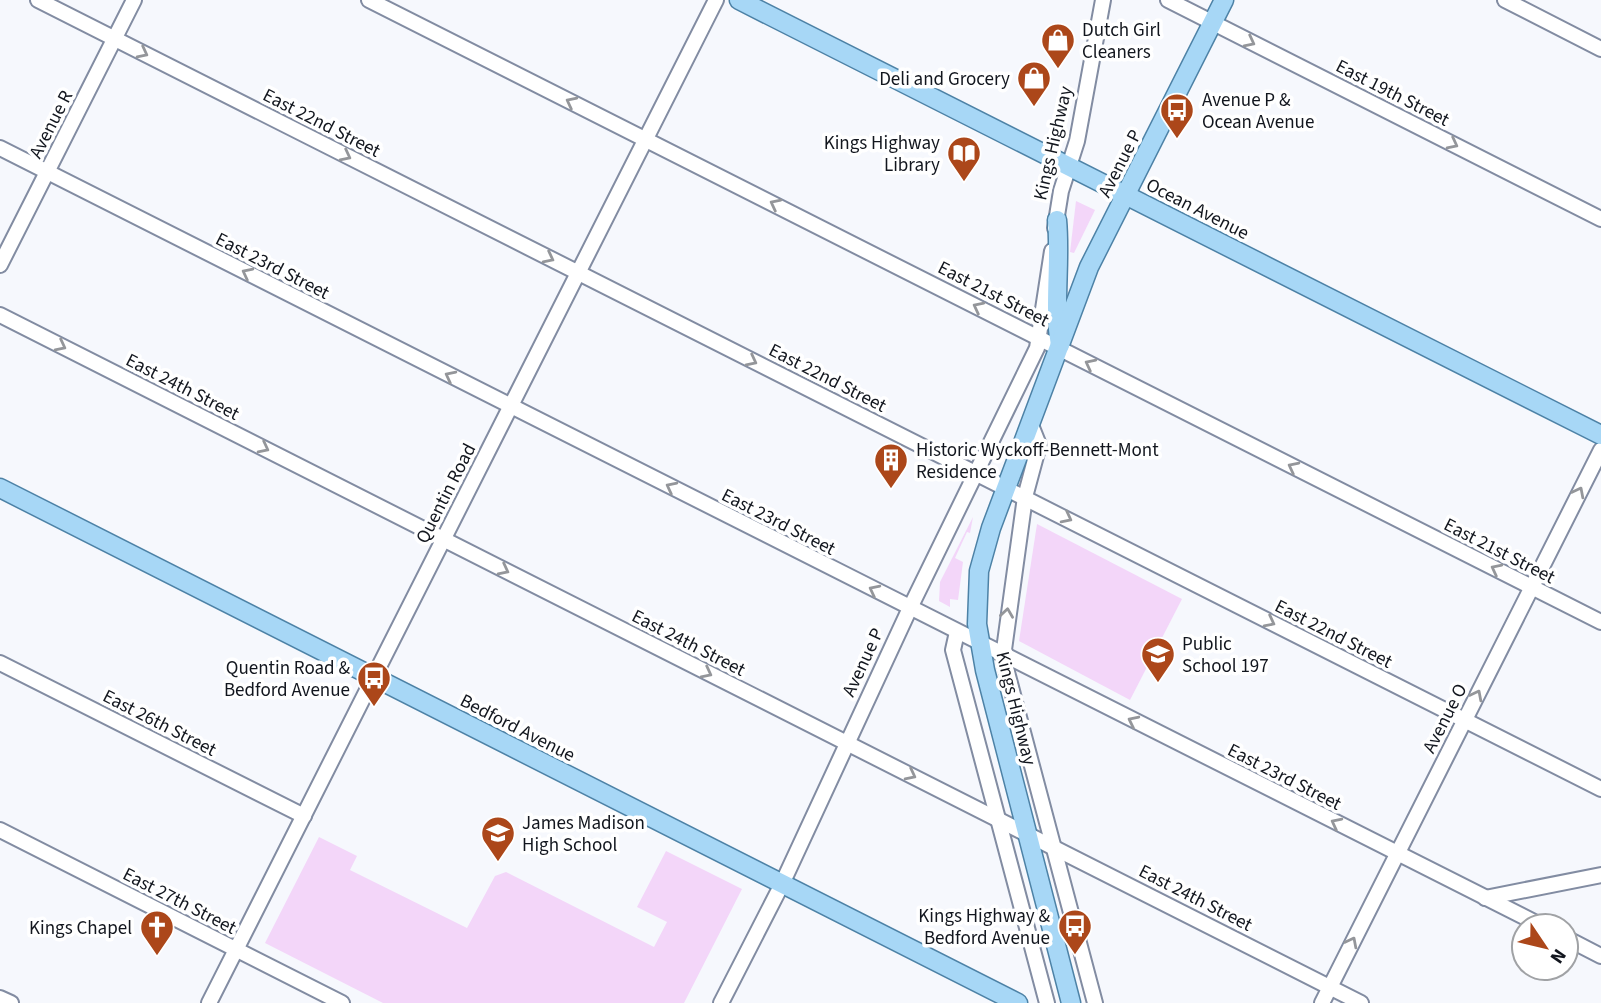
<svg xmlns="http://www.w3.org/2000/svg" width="1601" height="1003" font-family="'Source Sans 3',sans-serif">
<rect width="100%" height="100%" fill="#f6f8fd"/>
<g fill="#f3d6f9">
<path d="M1076,201L1095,210L1074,253L1070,252Z"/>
<path d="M973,517L970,533L967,532L955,558L963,562L958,600L950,599V607L939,601L940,582Z"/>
<path d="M1037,524L1182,599L1130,700L1019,641Z"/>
<path d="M319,837L357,856L350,870L467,928L495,876L506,872L654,947L667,922L637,907L666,851L742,889L684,1003H383L265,943Z"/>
</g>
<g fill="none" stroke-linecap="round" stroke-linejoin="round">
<g stroke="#828ca2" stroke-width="18">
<g id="minor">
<path d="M38,0L1601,789"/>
<path d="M369,0L1601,622"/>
<path d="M1168,0L1601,219"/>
<path d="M1505,0L1601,49"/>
<path d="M0,148L1542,926"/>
<path d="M1055,228L1061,191L1077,141L1103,0"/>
<path d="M0,265L134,0"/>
<path d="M0,315L1361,1003"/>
<path d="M1031,425L1039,445L1025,497L1003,657L1095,1003"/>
<path d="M957,632L953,650L1047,1003"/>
<path d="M0,663L304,816"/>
<path d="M0,830L342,1003"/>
<path d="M1485,898L1601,875"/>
<path d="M1566,938L1601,956"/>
<path d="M0,998L11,1003"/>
<path d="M209,1003L716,0"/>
<path d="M721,1003L782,884L910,608L1037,348L1052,251"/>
<path d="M1322,1003L1601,450"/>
</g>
</g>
<g stroke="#4d82a6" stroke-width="21">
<g id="major">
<path d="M739,0L1601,435"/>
<path d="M1057,220C1061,262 1053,304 1060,345"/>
<path d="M0,488L1018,1003"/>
<path d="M1071,1003L985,670L977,624L979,571L991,528L1089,267L1224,0"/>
</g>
</g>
<use href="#minor" stroke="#fff" stroke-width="14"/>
<use href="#major" stroke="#a7d7f6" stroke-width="18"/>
</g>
<defs><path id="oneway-chevron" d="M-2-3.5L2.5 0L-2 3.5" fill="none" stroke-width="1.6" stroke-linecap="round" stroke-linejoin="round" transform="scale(1.75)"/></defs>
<g stroke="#94969a">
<use href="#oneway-chevron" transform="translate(1250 42) rotate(27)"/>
<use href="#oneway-chevron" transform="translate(143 53) rotate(27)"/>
<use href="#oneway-chevron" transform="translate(571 102) rotate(-153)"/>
<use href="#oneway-chevron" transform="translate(1453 144) rotate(27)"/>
<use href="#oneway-chevron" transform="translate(346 156) rotate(27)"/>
<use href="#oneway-chevron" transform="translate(775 204) rotate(-153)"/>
<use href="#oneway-chevron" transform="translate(549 258) rotate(27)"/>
<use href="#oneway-chevron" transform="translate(247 273) rotate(-153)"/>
<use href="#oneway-chevron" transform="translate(978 307) rotate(-153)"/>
<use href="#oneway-chevron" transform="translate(61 346) rotate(27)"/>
<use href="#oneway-chevron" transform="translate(752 361) rotate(27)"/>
<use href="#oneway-chevron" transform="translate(1090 364) rotate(-153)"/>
<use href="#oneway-chevron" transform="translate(450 376) rotate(-153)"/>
<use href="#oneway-chevron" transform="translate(264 448) rotate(27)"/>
<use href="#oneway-chevron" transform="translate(1293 467) rotate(-153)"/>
<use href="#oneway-chevron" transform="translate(671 487) rotate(-153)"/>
<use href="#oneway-chevron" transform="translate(1579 492) rotate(-63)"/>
<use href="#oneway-chevron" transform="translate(1067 518) rotate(27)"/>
<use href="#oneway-chevron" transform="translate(1496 569) rotate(-153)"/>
<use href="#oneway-chevron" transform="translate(504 570) rotate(27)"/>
<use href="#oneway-chevron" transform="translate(874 590) rotate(-153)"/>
<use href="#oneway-chevron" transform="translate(1007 613) rotate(-82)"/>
<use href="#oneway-chevron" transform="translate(1270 622) rotate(27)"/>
<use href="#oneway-chevron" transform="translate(707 673) rotate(27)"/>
<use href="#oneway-chevron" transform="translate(1477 695) rotate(-63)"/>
<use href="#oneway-chevron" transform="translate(1133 721) rotate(-154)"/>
<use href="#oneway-chevron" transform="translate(911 775) rotate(27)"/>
<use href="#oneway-chevron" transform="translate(1336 823) rotate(-153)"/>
<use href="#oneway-chevron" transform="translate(1352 942) rotate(-63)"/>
</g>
<defs>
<g id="shop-pin" transform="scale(1.75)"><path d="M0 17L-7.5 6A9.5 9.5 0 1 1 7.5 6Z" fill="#ac471a" stroke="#fff"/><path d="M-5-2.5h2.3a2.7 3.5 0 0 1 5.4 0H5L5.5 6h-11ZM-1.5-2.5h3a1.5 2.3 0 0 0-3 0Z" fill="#fff"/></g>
<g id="bus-pin" transform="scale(1.75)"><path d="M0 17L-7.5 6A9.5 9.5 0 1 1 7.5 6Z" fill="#ac471a" stroke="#fff"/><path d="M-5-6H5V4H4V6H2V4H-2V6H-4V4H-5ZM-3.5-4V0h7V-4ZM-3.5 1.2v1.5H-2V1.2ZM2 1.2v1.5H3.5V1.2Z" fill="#fff"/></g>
<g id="library-pin" transform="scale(1.75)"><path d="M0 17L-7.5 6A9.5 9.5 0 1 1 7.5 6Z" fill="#ac471a" stroke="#fff"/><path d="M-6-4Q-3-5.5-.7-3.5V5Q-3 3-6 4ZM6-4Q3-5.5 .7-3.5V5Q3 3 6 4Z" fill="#fff"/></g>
<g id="building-pin" transform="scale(1.75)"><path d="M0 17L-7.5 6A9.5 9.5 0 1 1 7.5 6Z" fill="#ac471a" stroke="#fff"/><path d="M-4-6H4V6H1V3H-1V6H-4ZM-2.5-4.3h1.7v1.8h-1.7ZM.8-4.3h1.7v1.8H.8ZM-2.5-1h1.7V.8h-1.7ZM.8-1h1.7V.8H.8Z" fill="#fff"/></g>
<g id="school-pin" transform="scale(1.75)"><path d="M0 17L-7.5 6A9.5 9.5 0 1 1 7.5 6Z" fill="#ac471a" stroke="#fff"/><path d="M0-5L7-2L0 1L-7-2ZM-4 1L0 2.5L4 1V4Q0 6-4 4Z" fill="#fff"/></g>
<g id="church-pin" transform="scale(1.75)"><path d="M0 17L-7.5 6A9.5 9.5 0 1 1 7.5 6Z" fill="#ac471a" stroke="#fff"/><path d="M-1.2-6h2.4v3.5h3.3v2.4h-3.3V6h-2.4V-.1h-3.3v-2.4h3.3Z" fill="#fff"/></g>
</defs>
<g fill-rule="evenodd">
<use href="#shop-pin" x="1058" y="40"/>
<use href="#shop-pin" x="1034" y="78"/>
<use href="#bus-pin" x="1177" y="110"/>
<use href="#library-pin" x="964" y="153"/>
<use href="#building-pin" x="891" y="460"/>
<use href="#school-pin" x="1158" y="654"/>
<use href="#bus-pin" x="374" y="678"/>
<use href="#school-pin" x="498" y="833"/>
<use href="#bus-pin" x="1075" y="926"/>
<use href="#church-pin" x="157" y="927"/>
</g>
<g text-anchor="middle" stroke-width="7" stroke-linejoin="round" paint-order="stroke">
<g font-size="19" fill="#12161e" stroke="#fff" text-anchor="start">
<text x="1082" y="36">Dutch Girl<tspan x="1082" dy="22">Cleaners</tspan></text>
<text x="1010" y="85" text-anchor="end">Deli and Grocery</text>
<text x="1202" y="106">Avenue P &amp;<tspan x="1202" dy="22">Ocean Avenue</tspan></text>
<text x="940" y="149" text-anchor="end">Kings Highway<tspan x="940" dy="22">Library</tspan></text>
<text x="916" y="456">Historic Wyckoff-Bennett-Mont<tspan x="916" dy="22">Residence</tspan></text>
<text x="1182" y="650">Public<tspan x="1182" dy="22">School 197</tspan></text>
<text x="350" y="674" text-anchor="end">Quentin Road &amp;<tspan x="350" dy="22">Bedford Avenue</tspan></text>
<text x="522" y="829">James Madison<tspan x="522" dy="22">High School</tspan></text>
<text x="1050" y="922" text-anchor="end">Kings Highway &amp;<tspan x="1050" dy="22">Bedford Avenue</tspan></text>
<text x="132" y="934" text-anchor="end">Kings Chapel</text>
</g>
<g font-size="19" fill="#12161e" stroke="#fff">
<text transform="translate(1393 92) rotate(27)" y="7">East 19th Street</text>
<text transform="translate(322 122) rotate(27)" y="7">East 22nd Street</text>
<text transform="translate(50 124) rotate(-63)" y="7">Avenue R</text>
<text transform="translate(1052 143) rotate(-77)" y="7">Kings Highway</text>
<text transform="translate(1119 163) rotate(-63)" y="7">Avenue P</text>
<text transform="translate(1198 208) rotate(27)" y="7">Ocean Avenue</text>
<text transform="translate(273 265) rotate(27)" y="7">East 23rd Street</text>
<text transform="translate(994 293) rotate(27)" y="7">East 21st Street</text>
<text transform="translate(828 377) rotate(27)" y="7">East 22nd Street</text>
<text transform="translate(183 386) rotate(27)" y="7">East 24th Street</text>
<text transform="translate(445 493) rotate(-63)" y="7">Quentin Road</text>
<text transform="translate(779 521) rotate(27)" y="7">East 23rd Street</text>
<text transform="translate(1500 550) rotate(27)" y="7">East 21st Street</text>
<text transform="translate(1334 633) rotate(27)" y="7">East 22nd Street</text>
<text transform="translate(689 642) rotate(27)" y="7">East 24th Street</text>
<text transform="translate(862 662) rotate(-65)" y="7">Avenue P</text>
<text transform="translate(1017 708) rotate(76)" y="7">Kings Highway</text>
<text transform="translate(1444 718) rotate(-63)" y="7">Avenue O</text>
<text transform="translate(160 722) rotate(27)" y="7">East 26th Street</text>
<text transform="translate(518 727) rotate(27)" y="7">Bedford Avenue</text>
<text transform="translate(1285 776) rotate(27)" y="7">East 23rd Street</text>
<text transform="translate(1196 897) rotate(27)" y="7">East 24th Street</text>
<text transform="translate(180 900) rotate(27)" y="7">East 27th Street</text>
</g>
</g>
<g transform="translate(1545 947) rotate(125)"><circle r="33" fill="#ffffff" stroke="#a0a2a5" stroke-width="2"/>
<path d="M0-5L12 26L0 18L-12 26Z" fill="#ac471a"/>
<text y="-10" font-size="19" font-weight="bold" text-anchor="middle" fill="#12161e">N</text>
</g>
</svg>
